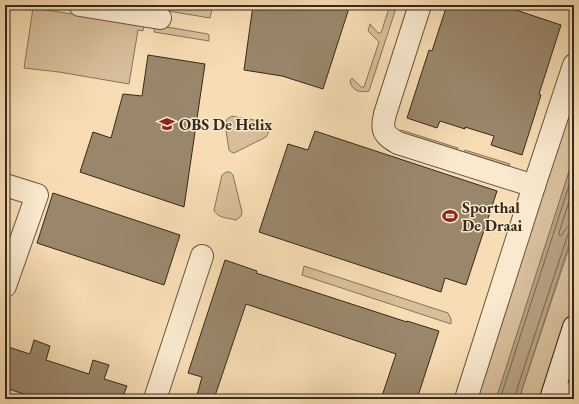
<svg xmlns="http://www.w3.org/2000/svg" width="579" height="404" font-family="'EB Garamond',serif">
<rect width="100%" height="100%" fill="#f8ddb4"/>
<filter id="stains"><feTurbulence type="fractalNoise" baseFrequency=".005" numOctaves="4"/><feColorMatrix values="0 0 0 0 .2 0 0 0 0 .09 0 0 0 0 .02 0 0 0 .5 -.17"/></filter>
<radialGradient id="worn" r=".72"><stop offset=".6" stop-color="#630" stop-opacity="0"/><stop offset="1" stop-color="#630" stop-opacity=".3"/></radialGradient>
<g fill="#d7be9a" stroke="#86745b">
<path d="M157,5H194L212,8L210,18L156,9Z"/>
<path d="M390,5H397L369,91C360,93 352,91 350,81L352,78L361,87H364L379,42L368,31L370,24L378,33H381Z"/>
<path d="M33,8L144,25L143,31L138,30L129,84L59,72L24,68Z"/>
<path d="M155,25L208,34L209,35V41L154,32Z"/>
<path d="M574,97V156L504,376L496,399H476Z"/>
<path d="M232,116C239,118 260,120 265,123C271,126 269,133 266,137L234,153L231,152L229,150L225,124L227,119Z"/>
<path d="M401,130L458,148L456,154L396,135Z"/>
<path d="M465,150L510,164L507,171L462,157Z"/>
<path d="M226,172H230L233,175L242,212L241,216L236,220C228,218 217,218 214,210L222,175Z"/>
<path d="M574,233V302L542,399H519Z"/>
<path d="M304,266L448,313L451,319V324L302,275Z"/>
</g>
<path fill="#b6a080" stroke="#827058" d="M574,156V229L519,399H496Z"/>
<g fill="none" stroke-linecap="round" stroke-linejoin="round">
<g stroke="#76644e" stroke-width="1">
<path d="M574,186L559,233V235L561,236L562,235C565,229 567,226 574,226"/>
<path d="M500,399L574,170"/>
<path d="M515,399L518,386L568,234L570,231H574"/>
</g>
</g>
<g fill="#9a876b" stroke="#35291c">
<path d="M253,5H350L323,89L282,76L244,70Z"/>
<path d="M447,5H501L561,25L539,94L541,95L522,155L491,145L494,136L465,127V129L440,121L437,128L407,118L429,50L432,51Z"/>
<path d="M148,55L205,64L184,207L80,172L93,132L111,138L123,94L142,96Z"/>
<path d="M315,131L497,191L466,285L445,278L441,292L259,232L288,144L308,150Z"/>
<path d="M53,193L180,235L164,285L37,243Z"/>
<path d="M225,260L257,271L256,273L373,311L407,322V321L439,331L417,399H381L396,354L246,304L214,399H196L202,377L188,373Z"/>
<path d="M34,340L50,346L46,360L89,374L93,360L109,365L104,379L127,386L122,399H40L5,388V346L30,354Z"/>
</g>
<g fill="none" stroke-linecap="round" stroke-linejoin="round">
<g stroke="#665642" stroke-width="24">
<g id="minor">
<path d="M80,5L160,18"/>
<path d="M420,5L385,114C381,131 383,134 398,143L534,186"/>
<path d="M5,185L37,195L5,286"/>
<path d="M155,399L202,256"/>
<path d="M466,399L534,186L574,65"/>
</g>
</g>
<g stroke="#35291c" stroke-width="24">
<g id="secondary">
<path d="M551,399L574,327"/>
<path d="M572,399L574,392"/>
</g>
</g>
<use href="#minor" stroke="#fae9ce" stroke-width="22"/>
<use href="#secondary" stroke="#fae9ce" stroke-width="22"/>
</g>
<defs>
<g id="school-bare" transform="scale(1.2)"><path d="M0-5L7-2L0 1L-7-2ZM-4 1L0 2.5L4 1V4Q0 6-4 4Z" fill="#8f2418" stroke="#fae9ce" stroke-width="2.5" paint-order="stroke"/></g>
<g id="stadium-bare" transform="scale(1.2)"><path d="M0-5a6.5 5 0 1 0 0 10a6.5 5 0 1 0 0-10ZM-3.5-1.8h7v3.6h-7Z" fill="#8f2418" stroke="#fae9ce" stroke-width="2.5" paint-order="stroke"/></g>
</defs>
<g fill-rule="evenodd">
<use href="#school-bare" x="167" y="124"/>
<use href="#stadium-bare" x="450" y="216"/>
</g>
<g text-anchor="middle" stroke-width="3" stroke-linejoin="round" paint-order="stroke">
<g font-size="16" font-weight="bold" fill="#35291c" stroke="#fae9ce" text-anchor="start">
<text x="179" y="130">OBS De Helix</text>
<text x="462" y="213">Sporthal<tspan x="462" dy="18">De Draai</tspan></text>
</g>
</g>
<rect width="579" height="404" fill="none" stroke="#f8ddb4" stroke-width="20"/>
<rect x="6" y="6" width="567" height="392" fill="none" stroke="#35291c" stroke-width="2"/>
<rect x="10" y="10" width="559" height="384" fill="none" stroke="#35291c"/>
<rect width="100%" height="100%" filter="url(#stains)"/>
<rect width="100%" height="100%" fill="url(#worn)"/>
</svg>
